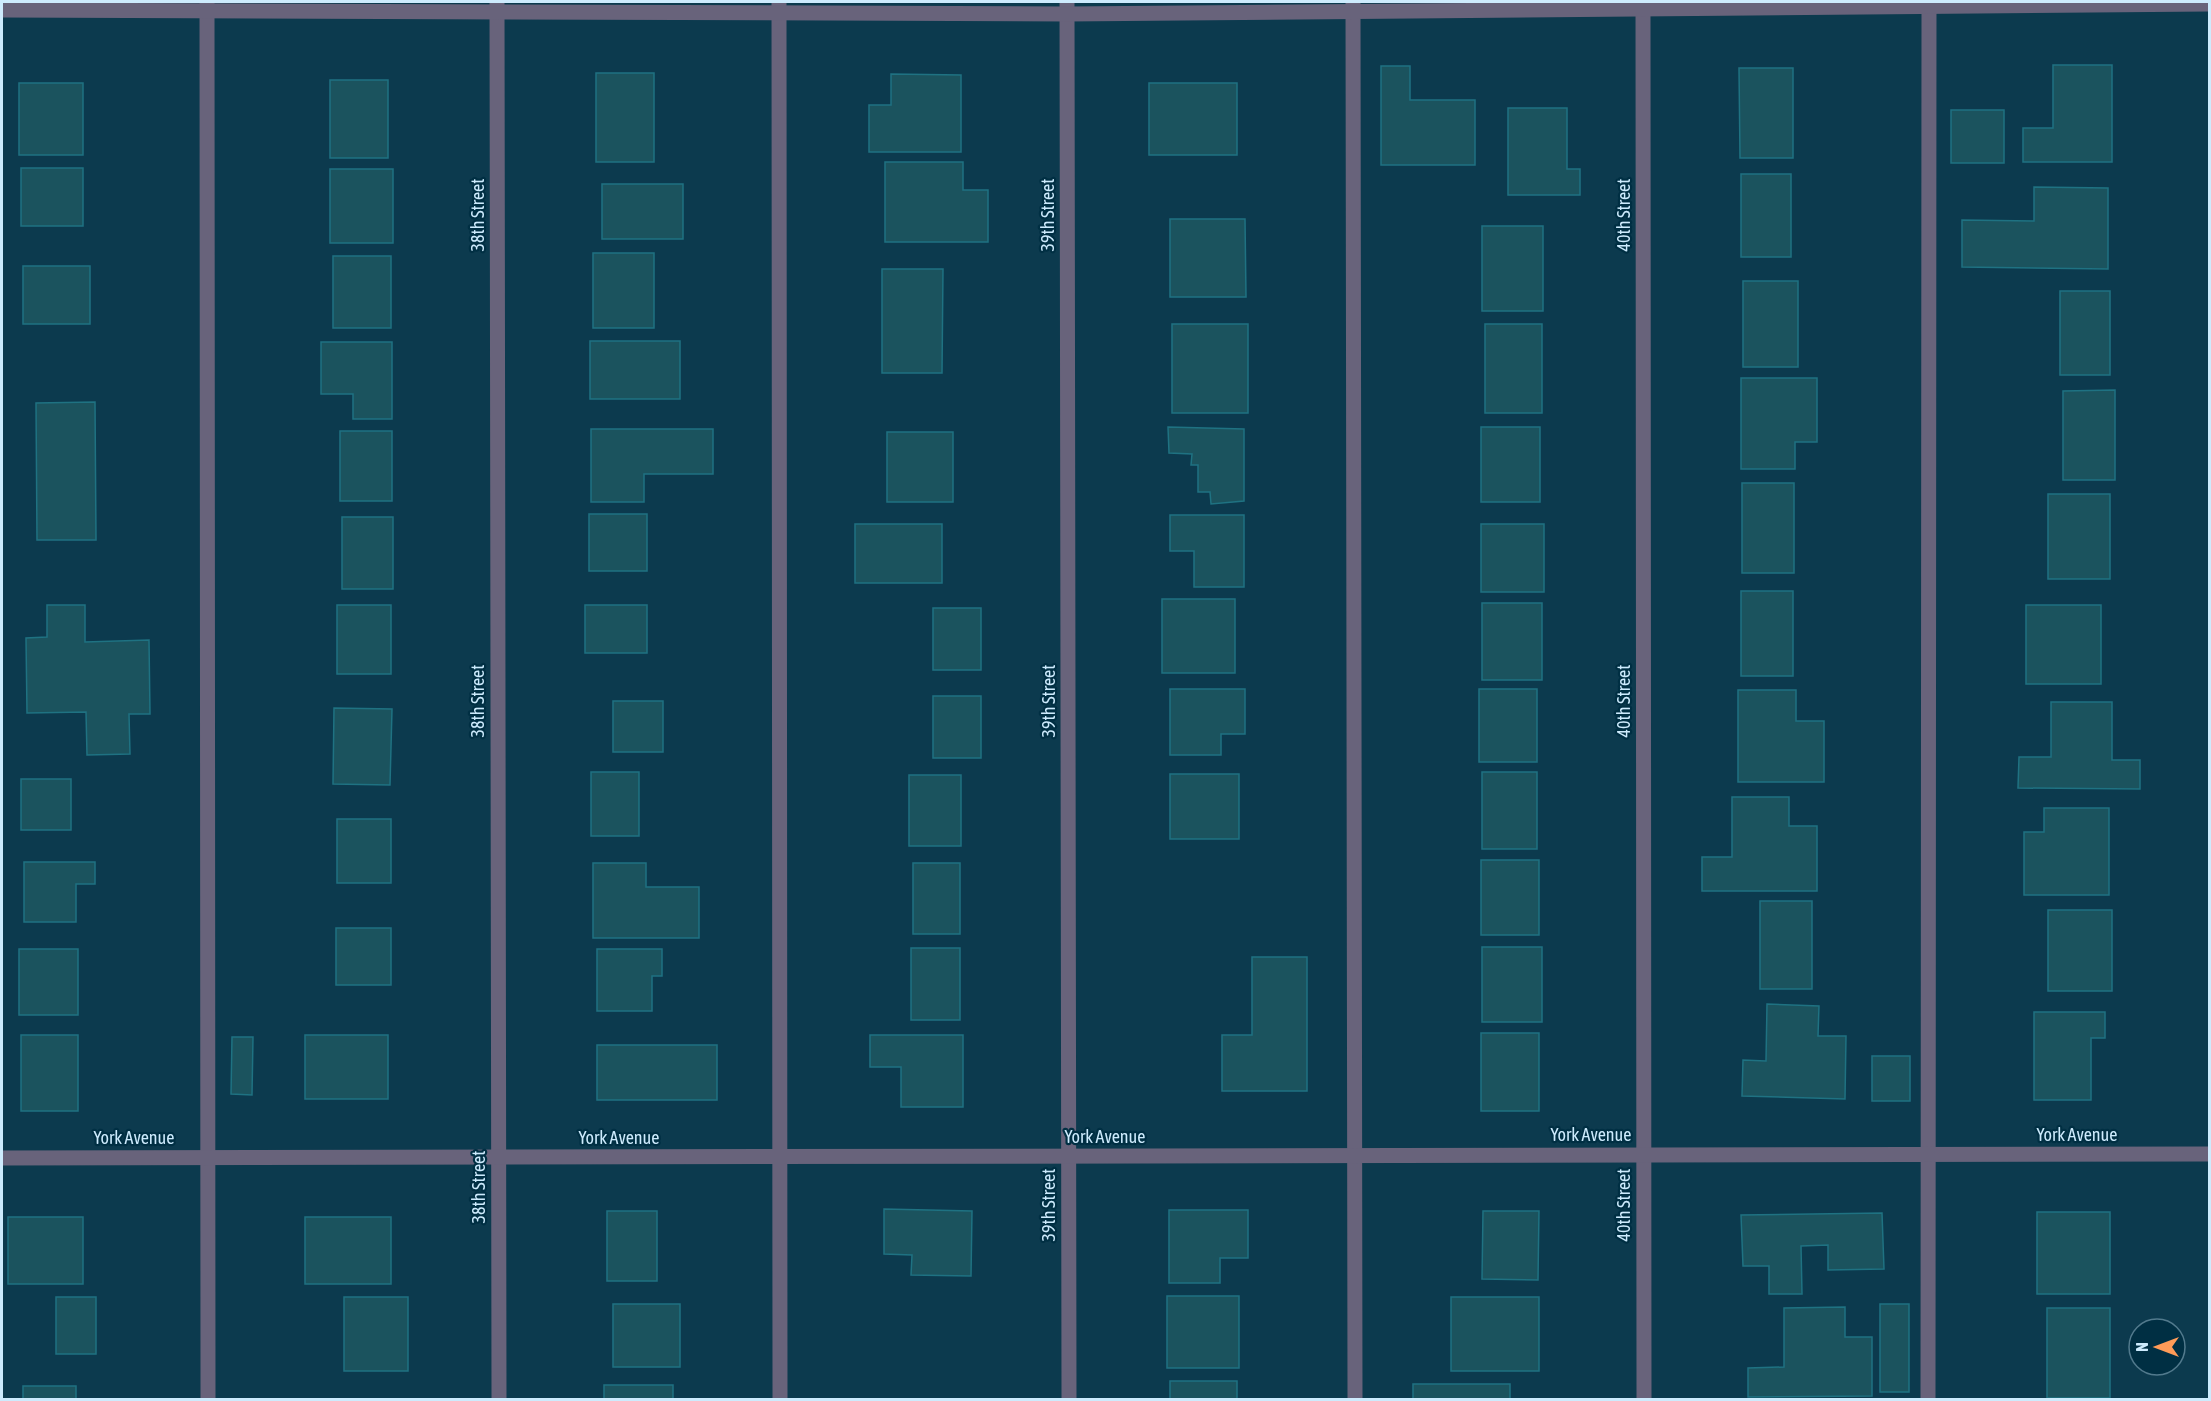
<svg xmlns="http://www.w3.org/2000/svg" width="2211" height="1401" font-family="'Asap Condensed',sans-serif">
<rect width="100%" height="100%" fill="#0c3a4e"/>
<g fill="#1b535e" stroke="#1f7282" stroke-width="1.5">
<path d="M2053,65H2112V162H2023V128H2053Z"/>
<path d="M1381,66H1410V100H1475V165H1381Z"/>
<path d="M1739,68H1793V158H1740Z"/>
<rect x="596" y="73" width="58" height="89"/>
<path d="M891,74L961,75V152H869V105H891Z"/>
<rect x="330" y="80" width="58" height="78"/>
<rect x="19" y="83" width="64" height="72"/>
<rect x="1149" y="83" width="88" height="72"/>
<path d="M1508,108H1567V169H1580V195H1508Z"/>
<rect x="1951" y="110" width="53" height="53"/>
<path d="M885,162H963V190H988V242H885Z"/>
<rect x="21" y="168" width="62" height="58"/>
<rect x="330" y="169" width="63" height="74"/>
<rect x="1741" y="174" width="50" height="83"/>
<rect x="602" y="184" width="81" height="55"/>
<path d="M2034,187L2108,188V269L1962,267V220L2034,221Z"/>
<path d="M1170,219H1245L1246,297H1170Z"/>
<rect x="1482" y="226" width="61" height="85"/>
<rect x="593" y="253" width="61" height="75"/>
<rect x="333" y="256" width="58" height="72"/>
<rect x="23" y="266" width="67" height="58"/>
<path d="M882,269H943L942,373H882Z"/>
<rect x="1743" y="281" width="55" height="86"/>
<rect x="2060" y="291" width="50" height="84"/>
<rect x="1172" y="324" width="76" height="89"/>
<rect x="1485" y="324" width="57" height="89"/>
<rect x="590" y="341" width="90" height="58"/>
<path d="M321,342H392V419H353V394H321Z"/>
<path d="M1741,378H1817V442H1795V469H1741Z"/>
<path d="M2115,390V480H2063V391Z"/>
<path d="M95,402L96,540H37L36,403Z"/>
<path d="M1168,427L1244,429V501L1211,504L1210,492H1198V465H1191L1192,454L1169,453Z"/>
<rect x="1481" y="427" width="59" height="75"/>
<path d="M591,429H713V474H644V502H591Z"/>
<rect x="340" y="431" width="52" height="70"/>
<rect x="887" y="432" width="66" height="70"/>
<rect x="1742" y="483" width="52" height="90"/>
<rect x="2048" y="494" width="62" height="85"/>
<rect x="589" y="514" width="58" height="57"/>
<path d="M1170,515H1244V587H1194V551H1170Z"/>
<rect x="342" y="517" width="51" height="72"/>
<rect x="855" y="524" width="87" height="59"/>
<rect x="1481" y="524" width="63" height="68"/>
<rect x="1741" y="591" width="52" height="85"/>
<rect x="1162" y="599" width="73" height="74"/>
<rect x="1482" y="603" width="60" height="77"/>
<path d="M47,605H85V642L149,640L150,714H129L130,754L87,755L86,712L27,713L26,638L47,637Z"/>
<rect x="337" y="605" width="54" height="69"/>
<rect x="585" y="605" width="62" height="48"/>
<rect x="2026" y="605" width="75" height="79"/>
<rect x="933" y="608" width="48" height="62"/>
<path d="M1170,689H1245V734H1221V755H1170Z"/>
<rect x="1479" y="689" width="58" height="73"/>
<path d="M1738,690H1796V721H1824V782H1738Z"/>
<rect x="933" y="696" width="48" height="62"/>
<rect x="613" y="701" width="50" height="51"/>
<path d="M2051,702H2112V760H2140V789L2018,788L2019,757H2051Z"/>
<path d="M334,708L392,709L390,785L333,784Z"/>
<rect x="591" y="772" width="48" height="64"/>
<rect x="1482" y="772" width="55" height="77"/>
<rect x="1170" y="774" width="69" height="65"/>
<rect x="909" y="775" width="52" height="71"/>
<rect x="21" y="779" width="50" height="51"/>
<path d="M1732,797H1789V826H1817V891H1702V857H1732Z"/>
<path d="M2044,808H2109V895H2024V832H2044Z"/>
<rect x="337" y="819" width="54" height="64"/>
<rect x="1481" y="860" width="58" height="75"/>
<path d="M24,862H95V884H76V922H24Z"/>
<path d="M593,863H646V887H699V938H593Z"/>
<rect x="913" y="863" width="47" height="71"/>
<rect x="1760" y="901" width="52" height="88"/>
<rect x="2048" y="910" width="64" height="81"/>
<rect x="336" y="928" width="55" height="57"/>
<rect x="1482" y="947" width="60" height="75"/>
<rect x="911" y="948" width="49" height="72"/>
<rect x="19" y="949" width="59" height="66"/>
<path d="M597,949H662V976H652V1011H597Z"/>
<path d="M1252,957H1307V1091H1222V1035H1252Z"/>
<path d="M1767,1004L1819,1006L1818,1036H1846L1845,1099L1742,1096L1743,1060L1766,1061Z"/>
<path d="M2034,1012H2105V1038H2091V1100H2034Z"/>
<rect x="1481" y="1033" width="58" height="78"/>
<rect x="21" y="1035" width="57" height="76"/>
<rect x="305" y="1035" width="83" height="64"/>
<path d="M870,1035H963V1107H901V1067H870Z"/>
<path d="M232,1037H253L252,1095L231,1094Z"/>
<rect x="597" y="1045" width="120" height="55"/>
<rect x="1872" y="1056" width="38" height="45"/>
<path d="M884,1209L972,1211L971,1276L911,1275L912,1255L884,1254Z"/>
<path d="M1169,1210H1248V1258H1220V1283H1169Z"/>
<rect x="607" y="1211" width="50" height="70"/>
<path d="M1483,1211H1539L1538,1280L1482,1279Z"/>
<rect x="2037" y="1212" width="73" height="82"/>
<path d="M1882,1213L1884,1269L1828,1270V1245L1801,1246L1802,1294H1769V1266H1743L1741,1215Z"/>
<rect x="8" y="1217" width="75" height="67"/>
<rect x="305" y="1217" width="86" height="67"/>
<rect x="1167" y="1296" width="72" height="72"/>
<rect x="56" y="1297" width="40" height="57"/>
<rect x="344" y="1297" width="64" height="74"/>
<rect x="1451" y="1297" width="88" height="74"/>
<rect x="613" y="1304" width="67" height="63"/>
<rect x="1880" y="1304" width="29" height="88"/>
<path d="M1845,1307V1337H1872V1396L1748,1397V1368L1784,1367V1308Z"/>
<rect x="2047" y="1308" width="63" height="90"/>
<rect x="1170" y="1381" width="67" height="19"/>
<rect x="1413" y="1384" width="97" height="16"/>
<rect x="604" y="1385" width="69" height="15"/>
<rect x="23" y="1386" width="53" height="14"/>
</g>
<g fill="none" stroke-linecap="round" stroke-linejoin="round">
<g stroke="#68637b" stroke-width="15">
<path d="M207,2L208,1400"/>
<path d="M779,2L780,1400"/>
<path d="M1353,2L1355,1400"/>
<path d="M1928,1400L1929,2"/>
</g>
<g stroke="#68637b" stroke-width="15">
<path d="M497,2L499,1400"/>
<path d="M1067,2L1069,1400"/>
<path d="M1643,2L1644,1400"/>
<path d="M2,10L1067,14L2210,4"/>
<path d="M2,1158L2210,1154"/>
</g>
</g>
<g text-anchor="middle" stroke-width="4.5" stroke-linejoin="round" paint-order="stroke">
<g font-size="18" fill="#cdebfd" stroke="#002f43">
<text transform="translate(478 215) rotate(-90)" y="6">38th Street</text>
<text transform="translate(1048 215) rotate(-90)" y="6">39th Street</text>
<text transform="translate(1624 215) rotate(-90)" y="6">40th Street</text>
<text transform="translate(478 701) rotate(-90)" y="6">38th Street</text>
<text transform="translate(1049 701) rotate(-90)" y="6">39th Street</text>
<text transform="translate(1624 701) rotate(-90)" y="6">40th Street</text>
<text x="1591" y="1141">York Avenue</text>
<text x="2077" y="1141">York Avenue</text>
<text x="1105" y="1143">York Avenue</text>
<text x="134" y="1144">York Avenue</text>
<text x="619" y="1144">York Avenue</text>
<text transform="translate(479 1187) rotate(-90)" y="6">38th Street</text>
<text transform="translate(1049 1205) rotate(-90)" y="6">39th Street</text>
<text transform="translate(1624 1205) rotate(-90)" y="6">40th Street</text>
</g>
</g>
<rect width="2211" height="1401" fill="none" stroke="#cdebfd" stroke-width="6"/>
<g transform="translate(2157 1347) rotate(270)"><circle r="28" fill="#002f43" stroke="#527a8d" stroke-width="1.5"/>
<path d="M0-4.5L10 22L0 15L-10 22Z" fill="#fe9b58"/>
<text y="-9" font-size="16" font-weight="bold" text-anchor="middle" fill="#cdebfd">N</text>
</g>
</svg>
